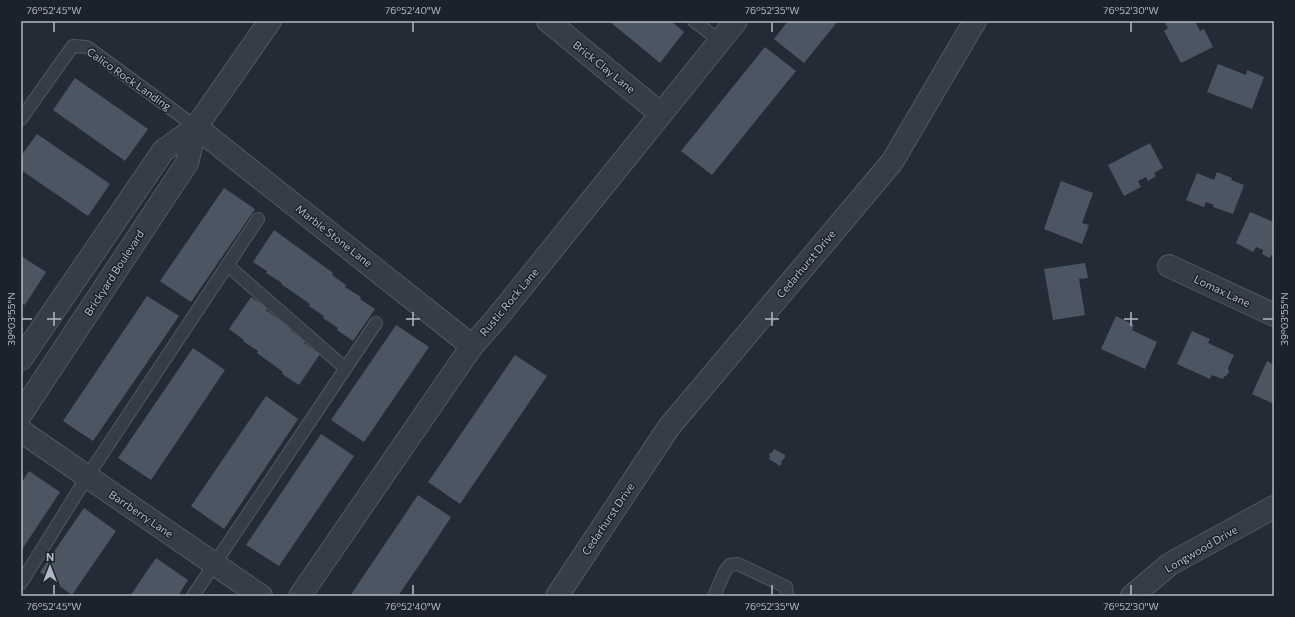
<svg xmlns="http://www.w3.org/2000/svg" width="1295" height="617" font-family="Commissioner,sans-serif">
<rect width="100%" height="100%" fill="#242b36"/>
<g fill="#4c5662">
<path d="M609,21H671L684,32L660,63Z"/>
<path d="M788,21H838L804,63L774,39Z"/>
<path d="M1164,21H1195L1200,31L1204,29L1213,47L1181,63L1164,31L1168,28Z"/>
<path d="M765,47L796,71L712,175L681,151Z"/>
<path d="M1218,64L1246,75L1247,70L1264,77L1252,109L1207,92Z"/>
<path d="M75,78L148,129L125,161L53,110Z"/>
<path d="M37,134L110,184L88,216L21,170V156Z"/>
<path d="M1150,143L1163,168L1154,173L1156,176L1148,181L1146,177L1138,181L1141,187L1124,196L1108,165Z"/>
<path d="M1217,172L1232,178L1231,180L1244,185L1233,214L1213,207L1214,205L1206,202L1204,207L1186,200L1197,173L1214,180Z"/>
<path d="M1061,181L1093,193L1082,223L1089,225L1082,244L1044,229Z"/>
<path d="M224,188L255,209L191,302L160,281Z"/>
<path d="M1250,212L1274,222V255L1272,254L1270,258L1262,254L1263,250L1256,247L1253,252L1236,243Z"/>
<path d="M274,230L333,273L332,275L346,285L345,287L361,297L360,299L375,309L353,341L337,330L338,328L323,318L324,316L309,306L310,304L281,284L282,283L266,273L267,271L253,262Z"/>
<path d="M21,256L46,272L25,305L21,302Z"/>
<path d="M1085,263L1088,278L1079,279L1085,315L1053,320L1044,269Z"/>
<path d="M147,296L179,316L93,441L63,421Z"/>
<path d="M251,297L267,308L266,310L292,329L291,331L306,341L304,343L320,354L299,385L282,374L283,372L257,353L258,351L243,341L244,340L229,329Z"/>
<path d="M1116,316L1134,325L1132,330L1157,342L1145,369L1101,349Z"/>
<path d="M396,325L429,347L364,442L331,420Z"/>
<path d="M1192,331L1210,339L1208,343L1234,355L1228,368L1229,372L1227,375L1224,377L1223,379L1212,375L1210,379L1177,364Z"/>
<path d="M193,348L225,370L151,480L118,458Z"/>
<path d="M515,355L547,376L460,504L428,482Z"/>
<path d="M1267,361L1274,365V404L1252,394Z"/>
<path d="M266,396L298,419L224,529L191,506Z"/>
<path d="M321,434L354,456L279,566L246,545Z"/>
<path d="M774,449L785,455V457L781,462L782,463L780,466L769,459L770,456L769,455L771,452L772,453Z"/>
<path d="M29,471L60,492L21,551V483Z"/>
<path d="M418,495L451,517L426,555L398,596H350Z"/>
<path d="M84,508L116,531L72,595L40,572Z"/>
<path d="M156,558L188,580L178,596H130Z"/>
</g>
<g fill="none" stroke-linecap="round" stroke-linejoin="round">
<g stroke="#525862" stroke-width="14">
<g id="lane">
<path d="M694,21L720,41"/>
<path d="M21,119L62,61L73,46L87,47L196,127"/>
<path d="M227,265L345,368"/>
<path d="M21,583L87,477L258,219"/>
<path d="M193,596L376,323"/>
<path d="M714,596L725,571L730,565L738,564L786,587L787,596"/>
</g>
</g>
<g stroke="#525862" stroke-width="24">
<g id="street">
<path d="M548,21L661,114"/>
<path d="M196,127L472,346"/>
<path d="M1169,266L1274,315"/>
<path d="M21,359L163,151L196,127L270,21"/>
<path d="M21,414L187,163L196,127"/>
<path d="M21,431L261,596"/>
<path d="M300,596L472,346L496,319L736,21"/>
<path d="M557,596L669,427L892,162L975,21"/>
<path d="M1132,596L1170,564L1274,507"/>
</g>
</g>
<use href="#lane" stroke="#373d47" stroke-width="12"/>
<use href="#street" stroke="#373d47" stroke-width="22"/>
</g>
<path fill="none" stroke="#b2b8c3" stroke-width="1.5" d="M54,22V32M413,22V32M772,22V32M1131,22V32M54,312V326M413,312V326M772,312V326M1131,312V326M22,319H32M47,319H61M406,319H420M765,319H779M1124,319H1138M1263,319H1273M54,585V595M413,585V595M772,585V595M1131,585V595"/>
<g text-anchor="middle" stroke-width="3" stroke-linejoin="round" paint-order="stroke">
<g font-size="11" fill="#b2b8c3" stroke="#1c222b">
<text transform="translate(604 67) rotate(39)" y="4">Brick Clay Lane</text>
<text transform="translate(129 79) rotate(35)" y="4">Calico Rock Landing</text>
<text transform="translate(334 236) rotate(38)" y="4">Marble Stone Lane</text>
<text transform="translate(806 264) rotate(-50)" y="4">Cedarhurst Drive</text>
<text transform="translate(114 273) rotate(-57)" y="4">Brickyard Boulevard</text>
<text transform="translate(1222 291) rotate(25)" y="4">Lomax Lane</text>
<text transform="translate(509 302) rotate(-50)" y="4">Rustic Rock Lane</text>
<text transform="translate(141 514) rotate(34)" y="4">Barrberry Lane</text>
<text transform="translate(608 519) rotate(-56)" y="4">Cedarhurst Drive</text>
<text transform="translate(1201 549) rotate(-30)" y="4">Longwood Drive</text>
</g>
</g>
<rect width="1295" height="617" fill="none" stroke="#1c222b" stroke-width="44"/>
<g transform="translate(50 567)" stroke="#1c222b" stroke-width="3" paint-order="stroke">
<path d="M0-3L7 15L0 10L-7 15Z" fill="#b2b8c3"/>
<text y="-6" font-size="11" font-weight="bold" text-anchor="middle" fill="#b2b8c3">N</text>
</g>
<rect x="22" y="22" width="1251" height="573" fill="none" stroke="#b2b8c3" stroke-width="1.5"/>
<g font-size="10" text-anchor="middle" fill="#b2b8c3">
<text x="54" y="14">76°52'45"W</text>
<text x="413" y="14">76°52'40"W</text>
<text x="772" y="14">76°52'35"W</text>
<text x="1131" y="14">76°52'30"W</text>
<text transform="translate(11 319) rotate(-90)" y="4">39°03'55"N</text>
<text transform="translate(1284 319) rotate(-90)" y="4">39°03'55"N</text>
<text x="54" y="610">76°52'45"W</text>
<text x="413" y="610">76°52'40"W</text>
<text x="772" y="610">76°52'35"W</text>
<text x="1131" y="610">76°52'30"W</text>
</g>
</svg>
